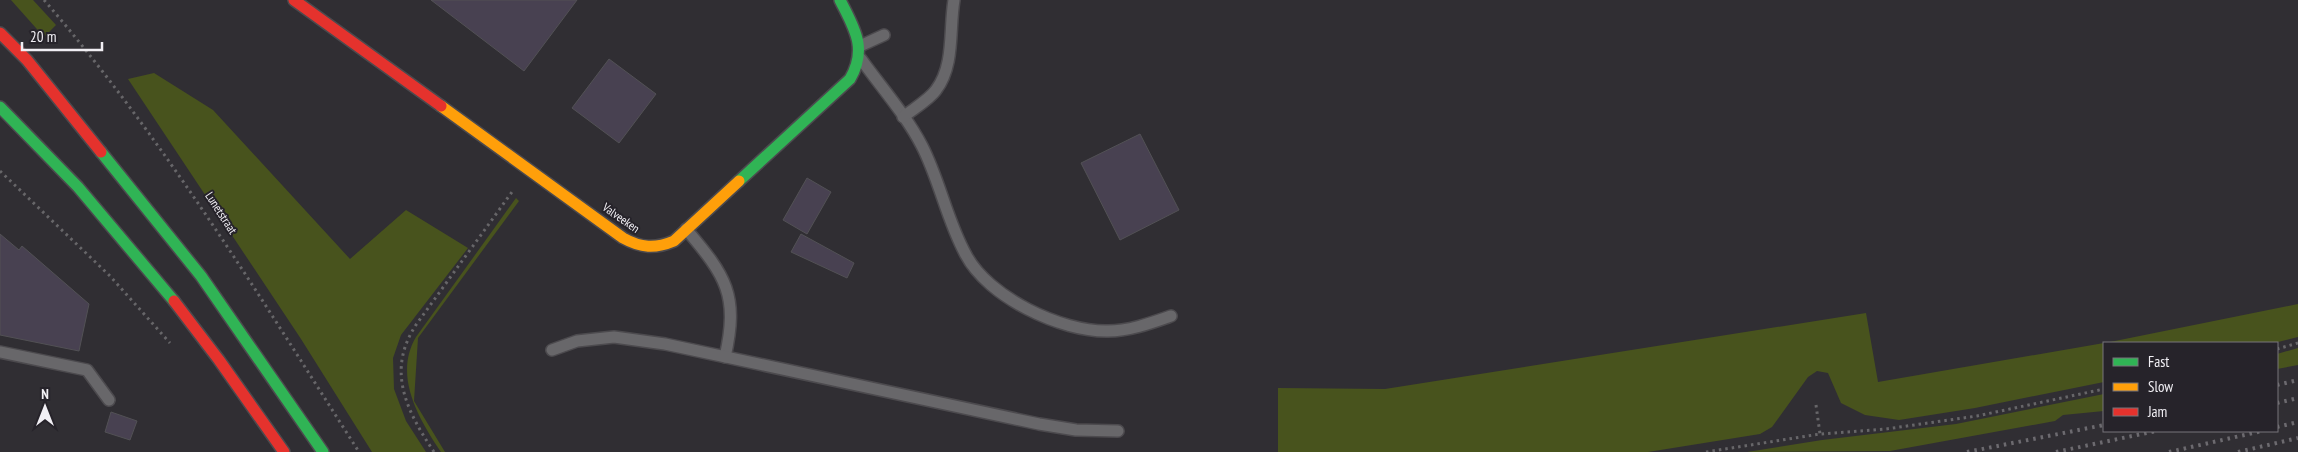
<svg xmlns="http://www.w3.org/2000/svg" width="2298" height="452" font-family="'PT Sans Narrow',sans-serif">
<rect width="100%" height="100%" fill="#302e33"/>
<g fill="#48531d">
<path d="M11,0H33L56,25L44,37Z"/>
<path d="M154,73L213,110L350,259L406,210L468,248L401,335L393,358L394,389L406,421L426,452H372L301,339L128,79Z"/>
<path d="M516,198L519,201L418,338L414,401L445,452H441C419,419 393,376 416,337Z"/>
<path d="M2298,304V337L2274,343H2105Z"/>
<path d="M1866,313L1878,382L2104,343V382L1975,408L1899,420L1865,415L1841,403L1828,373L1817,371L1808,377L1772,427L1760,434L1648,452H1278V388L1385,389Z"/>
<path d="M2298,348V365L2277,369V354Z"/>
<path d="M2104,394V411L2063,415L2055,421L1890,451L1747,452L1822,440L1956,424Z"/>
</g>
<g fill="#484151" stroke="#525155">
<path d="M431,0H577L524,71Z"/>
<path d="M609,59L656,94L619,143L572,108Z"/>
<path d="M1140,134L1179,210L1120,240L1081,163Z"/>
<path d="M807,178L831,192L807,234L783,220Z"/>
<path d="M0,234L19,250L22,246L89,304L79,351L0,335Z"/>
<path d="M801,234L854,263L847,278L791,252Z"/>
<path d="M111,412L137,421L130,440L105,432Z"/>
</g>
<g fill="none" stroke-linecap="round" stroke-linejoin="round">
<g stroke="#4c4a4e" stroke-width="14">
<g id="lane">
<path d="M860,46L884,35"/>
<path d="M861,59C881,87 906,115 922,146C940,181 947,221 966,255C988,297 1061,332 1108,331C1129,331 1151,323 1171,316"/>
<path d="M903,117C913,109 929,100 936,90C955,65 949,29 954,0"/>
<path d="M686,229C726,276 739,295 725,357"/>
<path d="M552,350L577,341L614,337L665,344L1039,424L1076,430L1118,431"/>
<path d="M0,352L87,370L109,400"/>
</g>
</g>
<g stroke="#4c4a4e" stroke-width="14">
<g id="fast">
<path d="M0,107L78,187L174,301"/>
<path d="M101,152L201,276L323,452"/>
<path d="M739,181L850,79C868,48 854,28 840,0"/>
</g>
</g>
<g stroke="#4c4a4e" stroke-width="14">
<path id="slow" d="M441,106L623,238C641,248 655,249 674,241L739,181"/>
</g>
<g stroke="#4c4a4e" stroke-width="14">
<g id="jam">
<path d="M294,0L441,106"/>
<path d="M0,33L27,60L101,152"/>
<path d="M174,301L219,360L284,452"/>
</g>
</g>
<g stroke="#676669" stroke-width="3" stroke-dasharray="2.5 4" stroke-linecap="butt">
<path d="M44,0C164,139 260,297 359,452"/>
<path d="M0,171L110,276L170,343"/>
<path d="M2277,349L2298,343"/>
<path d="M1816,405L1820,434"/>
<path d="M434,452C406,410 385,369 418,322L512,192"/>
<path d="M1706,452L1820,434L1886,429L1977,416L2104,389"/>
</g>
<use href="#lane" stroke="#68676a" stroke-width="11"/>
<use href="#fast" stroke="#30b455" stroke-width="11"/>
<use href="#slow" stroke="#ff9f0a" stroke-width="11"/>
<use href="#jam" stroke="#e5322d" stroke-width="11"/>
<g stroke="#6c6a6f" stroke-width="4" stroke-dasharray="2.5 5" stroke-linecap="butt">
<path d="M2277,385L2298,380"/>
<path d="M2277,403L2298,398"/>
<path d="M2277,427L2298,422"/>
<path d="M1967,452L2104,425"/>
<path d="M2056,452L2156,431"/>
<path d="M2169,452L2262,431"/>
<path d="M2238,452L2298,438"/>
</g>
</g>
<g text-anchor="middle" stroke-width="4" stroke-linejoin="round" paint-order="stroke">
<g font-size="12" fill="#f1eff4" stroke="#26232a">
<text transform="translate(221 213) rotate(57)" y="4">Lunetstraat</text>
<text transform="translate(621 218) rotate(35)" y="4">Valveeken</text>
</g>
</g>
<rect x="2103" y="342" width="175" height="90" fill="#26232a" stroke="#77757b"/>
<rect x="2113" y="358" width="25" height="8" fill="#30b455" stroke="#77757b"/>
<text x="2148" y="367" font-size="15" fill="#f1eff4">Fast</text>
<rect x="2113" y="383" width="25" height="8" fill="#ff9f0a" stroke="#77757b"/>
<text x="2148" y="392" font-size="15" fill="#f1eff4">Slow</text>
<rect x="2113" y="408" width="25" height="8" fill="#e5322d" stroke="#77757b"/>
<text x="2148" y="417" font-size="15" fill="#f1eff4">Jam</text>
<g transform="translate(45 407)" stroke="#26232a" stroke-width="4" paint-order="stroke">
<path d="M0-4L9 19L0 12L-9 19Z" fill="#f1eff4"/>
<text y="-8" font-size="14" font-weight="bold" text-anchor="middle" fill="#f1eff4">N</text>
</g>
<path d="M22 42v8h80v-8" fill="none" stroke="#f1eff4" stroke-width="2.5"/>
<text x="30" y="42" font-size="15" fill="#f1eff4" stroke="#26232a" stroke-width="4" paint-order="stroke">20 m</text>
</svg>
